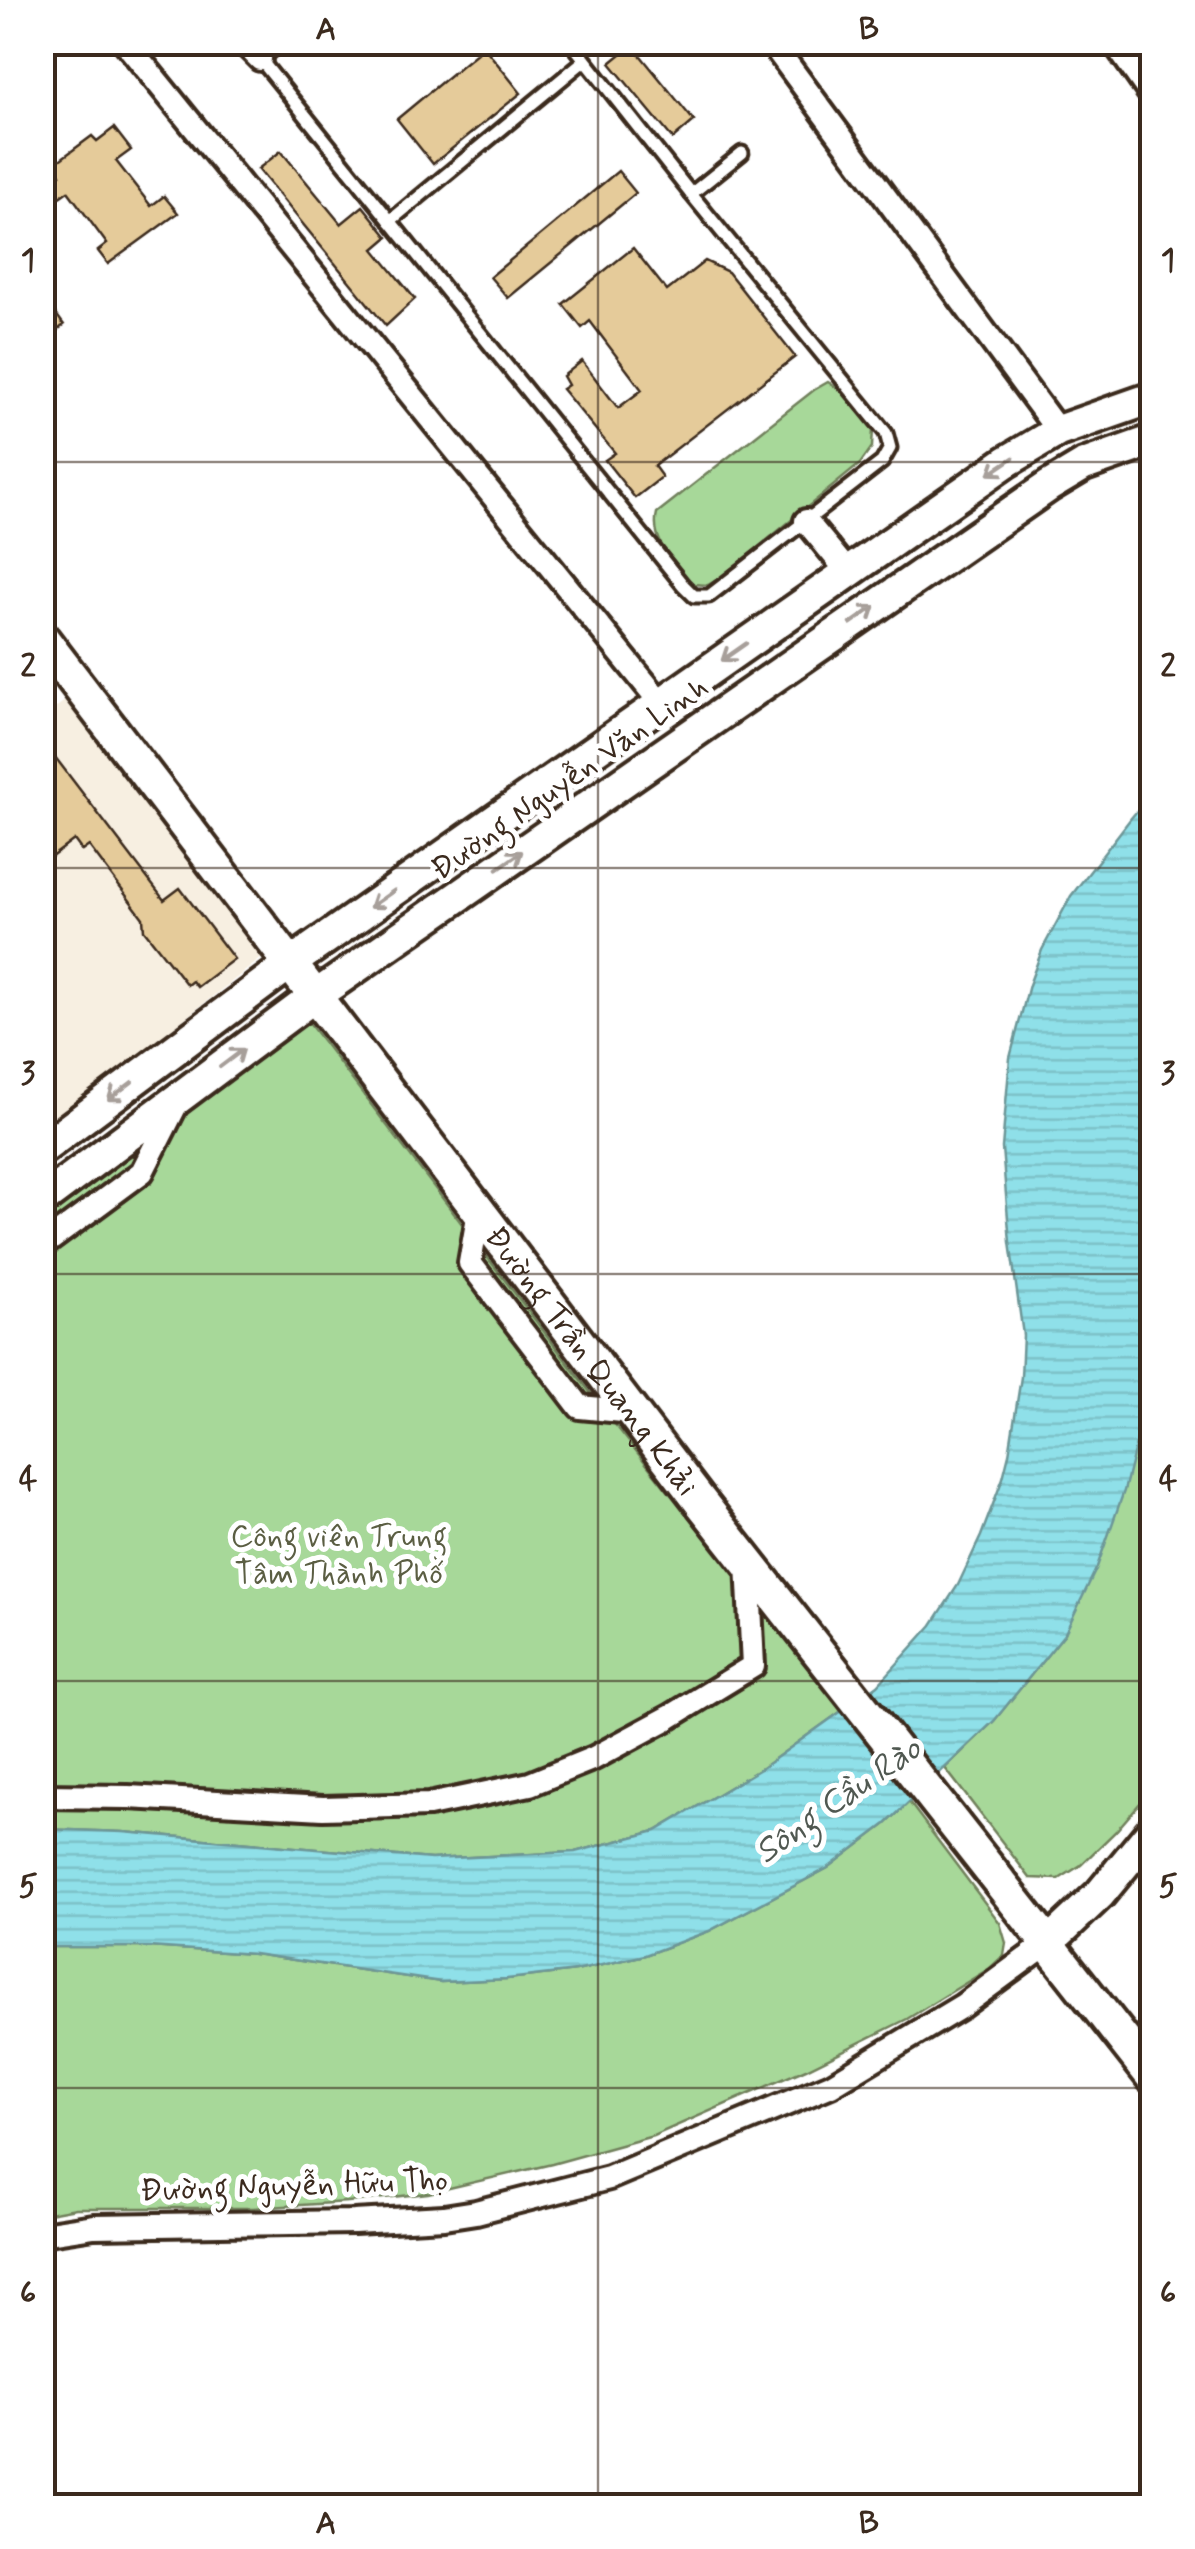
<svg xmlns="http://www.w3.org/2000/svg" width="1195" height="2549" font-family="Mynerve,sans-serif">
<defs>
<pattern id="water-rules" width="6" height="5" patternUnits="userSpaceOnUse" patternTransform="scale(2.5)"><rect width="6" height="5" fill="#8fe0e9"/><path d="M0 2.5h6" fill="none" stroke="#7cc0c7"/></pattern>
</defs>
<rect width="100%" height="100%" fill="#fff"/>
<filter id="ink" filterUnits="userSpaceOnUse"><feTurbulence type="fractalNoise" baseFrequency=".01" numOctaves="2"/><feDisplacementMap in="SourceGraphic" scale="20" xChannelSelector="R" yChannelSelector="G"/><feConvolveMatrix kernelMatrix="1 2 1 2 8 2 1 2 1" color-interpolation-filters="sRGB"/></filter>
<g filter="url(#ink)">
<path fill="#f7efe1" d="M72,695L271,951L43,1129V718Z"/>
<g fill="#a7d899" stroke="#71815c" stroke-width="2.5">
<path d="M828,382L840,390L873,429L872,447L860,464L723,576L708,585L692,584C675,562 650,542 657,513L814,390Z"/>
<path d="M302,1014L613,1422L843,1710L762,1768L656,1831L575,1852L431,1859L123,1832L43,1829V1203Z"/>
<path d="M1152,1209V1766L1147,1795L1116,1831L1081,1865L1059,1879L1030,1878L945,1768L994,1721L1065,1633L1150,1246Z"/>
<path d="M909,1802L1000,1923L1006,1943L1004,1955L990,1968L907,2019L806,2069L653,2136L552,2164L428,2193L348,2202L253,2208H76L43,2214V1947H149L254,1954L441,1982L507,1979L576,1971L645,1955L709,1931L828,1868L886,1824Z"/>
</g>
<path fill="url(#water-rules)" stroke="#6d9798" stroke-width="2.5" d="M1152,793L1151,1331L1142,1420L1124,1491L1097,1567L1065,1633L994,1721L886,1824L828,1868L709,1931L645,1955L576,1971L507,1979L441,1982L254,1954L149,1947H43V1829L123,1832L431,1859L575,1852L656,1831L762,1768L878,1685L932,1625L958,1585L981,1536L1003,1478L1009,1454L1021,1377L1023,1335L1010,1242L1002,1148L1010,1058L1029,985L1042,950L1071,896L1131,818Z"/>
<g fill="#e5cb9a" stroke="#3b2a1e" stroke-width="2.5">
<path d="M632,45L694,121L673,139L610,63Z"/>
<path d="M484,47L521,93L433,164L397,119Z"/>
<path d="M114,128L131,150L116,161L151,206L164,196L178,213L108,264L98,251L107,244L68,191L58,198L47,182L60,174L54,164L92,136L97,141Z"/>
<path d="M281,151L341,224L363,206L388,237L374,249L415,299L386,326L258,169Z"/>
<path d="M618,171L636,193L508,298L490,277Z"/>
<path d="M633,248L667,291L705,261L728,272L795,357L654,466L662,477L635,498L605,460L615,453L562,389L568,385L563,376L582,361L618,408L642,390L590,321L582,328L563,304Z"/>
<path d="M42,295L64,325L42,342Z"/>
<path d="M42,740L164,900L180,888L234,959L197,987L192,981L187,985L144,930L143,918L89,846L82,851L74,840L42,864Z"/>
</g>
<g fill="none" stroke-linecap="round" stroke-linejoin="round">
<g stroke="#3b2a1e" stroke-width="19">
<g id="service">
<path d="M282,42L260,59L683,585L694,596H709L882,462L890,448L886,433L691,194L571,42"/>
<path d="M691,194L742,153"/>
<path d="M390,221L585,60"/>
</g>
</g>
<g stroke="#3b2a1e" stroke-width="30">
<g id="minor">
<path d="M125,42L661,703"/>
<path d="M243,42L260,59"/>
<path d="M771,42L1058,431"/>
<path d="M1114,42L1152,96"/>
<path d="M806,521L848,572"/>
<path d="M479,1211L470,1263L580,1407L632,1412"/>
<path d="M42,1246L142,1172L179,1099"/>
<path d="M42,1796L128,1797L323,1808L429,1805L530,1784L594,1758L670,1717L753,1666L748,1563"/>
<path d="M42,2234L94,2226L354,2222L444,2217L476,2212L609,2178L831,2085L962,2006L1049,1942"/>
</g>
</g>
<g stroke="#3b2a1e" stroke-width="38">
<g id="tertiary">
<path d="M42,1149L291,963L1006,462L1058,431L1152,398"/>
<path d="M42,1200L315,996L1049,486L1084,465L1152,441"/>
<path d="M1049,1942L1100,1894L1152,1831"/>
</g>
</g>
<g stroke="#3b2a1e" stroke-width="40">
<g id="secondary">
<path id="s1" d="M42,638L699,1500L1152,2076"/>
</g>
</g>
<use href="#service" stroke="#fff" stroke-width="11"/>
<use href="#minor" stroke="#fff" stroke-width="22"/>
<use href="#tertiary" stroke="#fff" stroke-width="30"/>
<use href="#secondary" stroke="#fff" stroke-width="32"/>
</g>
<defs><path id="oneway-shaft" d="M-6 0H5M1.5-3L5.5 0L1.5 3" fill="none" stroke-width="1.6" stroke-linecap="round" stroke-linejoin="round" transform="scale(2.5)"/></defs>
<g stroke="#a79f9a">
<use href="#oneway-shaft" transform="translate(1001 466) rotate(146)"/>
<use href="#oneway-shaft" transform="translate(863 615) rotate(-35)"/>
<use href="#oneway-shaft" transform="translate(734 652) rotate(145)"/>
<use href="#oneway-shaft" transform="translate(510 860) rotate(-35)"/>
<use href="#oneway-shaft" transform="translate(382 899) rotate(145)"/>
<use href="#oneway-shaft" transform="translate(232 1058) rotate(-37)"/>
<use href="#oneway-shaft" transform="translate(120 1091) rotate(143)"/>
</g>
</g>
<path fill="none" stroke="#3b2a1e" stroke-width="2.5" stroke-opacity="0.55" d="M598,42V2506M42,462H1152M42,868H1152M42,1274H1152M42,1681H1152M42,2088H1152"/>
<g text-anchor="middle" stroke-width="10" stroke-linejoin="round" paint-order="stroke">
<g font-size="32" fill="#3b2a1e" stroke="#fff">
<text transform="translate(569 777) rotate(-35)" y="11">Đường Nguyễn Văn Linh</text>
<text dy="11" stroke="none"><textPath href="#s1" startOffset="908">Đường Trần Quang Khải</textPath></text>
<text transform="translate(294 2184) rotate(-2)" y="11">Đường Nguyễn Hữu Thọ</text>
</g>
<g font-size="32" fill="#5b5e43" stroke="#fff">
<text x="339" y="1546">Công viên Trung<tspan x="339" dy="37">Tâm Thành Phố</tspan></text>
</g>
<g font-size="35" font-style="italic" fill="#505851" stroke="#fff">
<text transform="translate(837 1799) rotate(-35)" y="12">Sông Cầu Rào</text>
</g>
</g>
<rect width="1195" height="2549" fill="none" stroke="#fff" stroke-width="110"/>
<rect x="55" y="55" width="1085" height="2439" fill="none" stroke="#3b2a1e" stroke-width="4"/>
<g font-size="32" text-anchor="middle" font-weight="bold" fill="#3b2a1e">
<text x="326" y="39">A</text>
<text x="869" y="39">B</text>
<text x="28" y="270">1</text>
<text x="1168" y="270">1</text>
<text x="28" y="676">2</text>
<text x="1168" y="676">2</text>
<text x="28" y="1083">3</text>
<text x="1168" y="1083">3</text>
<text x="28" y="1489">4</text>
<text x="1168" y="1489">4</text>
<text x="28" y="1896">5</text>
<text x="1168" y="1896">5</text>
<text x="28" y="2302">6</text>
<text x="1168" y="2302">6</text>
<text x="326" y="2533">A</text>
<text x="869" y="2533">B</text>
</g>
</svg>
